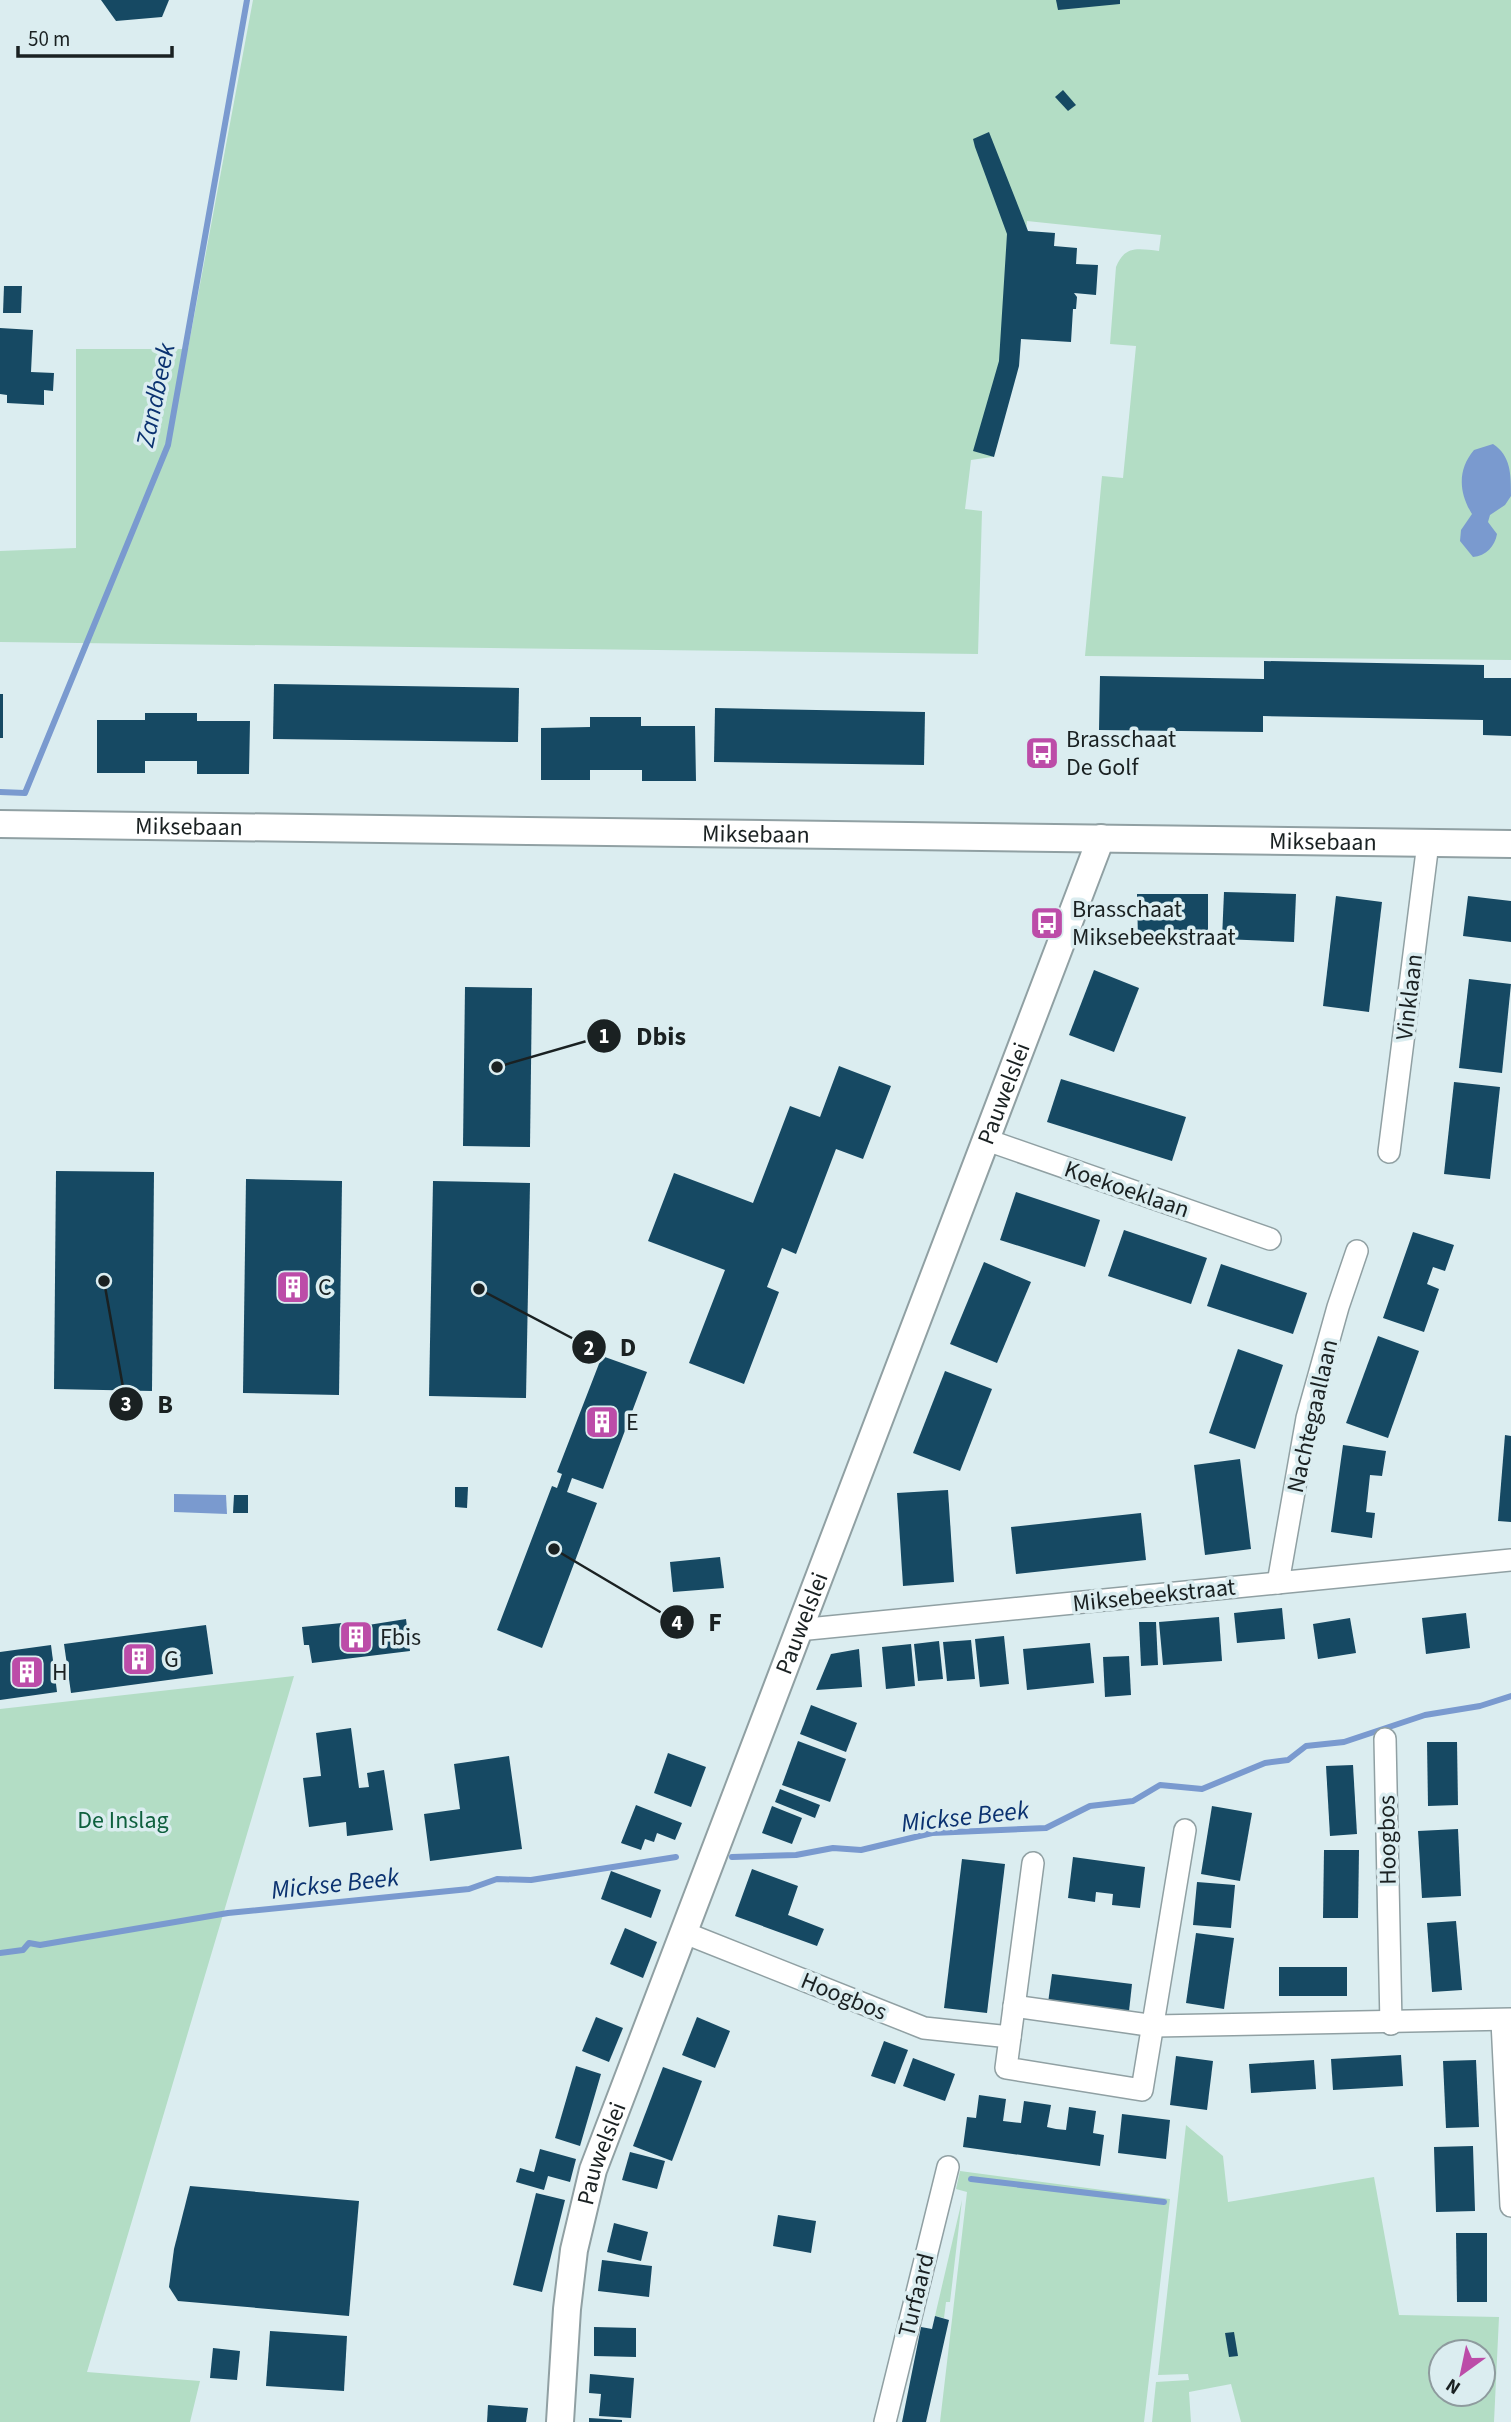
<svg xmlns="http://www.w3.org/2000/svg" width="1511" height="2422" font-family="'Source Sans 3',sans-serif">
<rect width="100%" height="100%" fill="#dbedf0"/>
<g fill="#b3ddc5" fill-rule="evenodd">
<path d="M253,0H1511V660L1085,656L1102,476L1123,478L1136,346L1110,344L1116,267C1125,245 1138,249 1159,251L1161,235L1027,221L1016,366L992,457L971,460L965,509L982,511L978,654L0,642V551L76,548V349H188Z"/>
<path d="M294,1676L87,2372L200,2381L190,2422H0V1709Z"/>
<path d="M1186,2125L1223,2156L1228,2202L1374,2177L1399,2315L1499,2317L1494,2422H1241L1231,2384L1189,2392L1191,2422H1152L1156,2382L1189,2380L1188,2374L1158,2375ZM1441,2352H1483V2394H1441Z"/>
<path d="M960,2171L1170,2199L1144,2422H940L967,2192L956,2189Z"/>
<path d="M962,2200L950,2302H946L944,2318L935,2316Z"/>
</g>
<g fill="#7a9acf">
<path d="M1493,444C1511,456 1511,474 1511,496L1505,505L1490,515L1488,522L1497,534C1495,546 1486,556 1473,557L1460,541L1461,530L1472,514C1459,493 1457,470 1474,450Z"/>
<path d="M174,1494L226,1495L227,1514L174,1512Z"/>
</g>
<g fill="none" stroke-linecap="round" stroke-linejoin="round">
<g stroke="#7a9acf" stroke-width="6">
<path d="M0,792L25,793L168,445L247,0"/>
<path d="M732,1857L796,1855L833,1848L861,1850L932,1833L1046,1828L1090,1806L1133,1801L1160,1785L1202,1789L1265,1763L1288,1760L1306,1746L1344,1742L1425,1715L1480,1706L1511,1696"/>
<path d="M0,1953L23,1950L29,1943L40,1945L228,1913L469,1889L497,1879L531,1880L676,1857"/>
<path d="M971,2179L1164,2202"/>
</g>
</g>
<g fill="#164963">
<path d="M101,0H169L162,17L116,21Z"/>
<path d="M1056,0H1120V4L1058,10Z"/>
<path d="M1063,90L1076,105L1068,111L1055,97Z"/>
<path d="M989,132L1028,231L1055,233L1054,246L1077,248L1076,264L1098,265L1096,295L1074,293L1077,297L1076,309H1073L1071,342L1021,339L1019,366L994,457L973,451L999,361L1007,234L975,147L973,139Z"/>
<path d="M4,286H22L21,313H3Z"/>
<path d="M0,328L33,330L31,372L54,373L53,391L44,390V405L7,403V395L0,394Z"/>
<path d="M1264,661L1484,665V678H1511V736L1483,735V720L1263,716V732L1099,730L1100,676L1264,679Z"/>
<path d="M274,684L519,688L518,742L273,739Z"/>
<rect x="0" y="694" width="3" height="44"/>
<path d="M715,708L925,712L924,765L714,762Z"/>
<path d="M145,713H197V721H250L249,774H197V761H145V773H97V720H145Z"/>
<path d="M590,717H641V726H695L696,781H642V770H590V780H541V728L590,727Z"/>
<path d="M1224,892L1296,894L1294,942L1222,939Z"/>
<path d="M1137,894H1208V939L1138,940Z"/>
<path d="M1336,896L1382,902L1369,1012L1323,1006Z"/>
<path d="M1468,896L1511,901V942L1463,936Z"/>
<path d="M1094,970L1139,988L1114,1052L1069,1035Z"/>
<path d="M1469,979L1511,984L1502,1073L1459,1068Z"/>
<path d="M465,987L532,988L530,1147L463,1146Z"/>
<path d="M839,1066L891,1086L863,1159L836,1149L796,1254L782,1248L767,1287L779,1292L744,1384L689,1363L725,1270L648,1241L674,1173L753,1203L790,1106L820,1117Z"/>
<path d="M1061,1079L1186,1117L1172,1161L1047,1122Z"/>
<path d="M1454,1082L1500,1087L1490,1179L1444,1174Z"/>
<path d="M56,1171L154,1172L152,1391L54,1389Z"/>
<path d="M246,1179L342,1181L339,1395L243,1393Z"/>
<path d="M433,1181L530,1183L526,1398L429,1396Z"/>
<path d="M1016,1192L1100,1220L1085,1267L1000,1240Z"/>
<path d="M1124,1230L1207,1258L1191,1304L1108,1276Z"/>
<path d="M1413,1232L1454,1245L1445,1271L1433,1267L1427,1284L1439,1289L1424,1332L1383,1318Z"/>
<path d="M984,1262L1031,1282L997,1363L950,1344Z"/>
<path d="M1221,1264L1307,1293L1293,1334L1207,1306Z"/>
<path d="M1378,1336L1419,1351L1388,1438L1346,1423Z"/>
<path d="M1238,1349L1283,1365L1255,1449L1209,1433Z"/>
<path d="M602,1356L647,1372L603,1489L572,1478L567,1492L597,1503L542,1648L497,1630L552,1486L557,1488L562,1474L557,1472Z"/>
<path d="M945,1371L992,1389L960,1471L913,1453Z"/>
<path d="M1505,1435L1511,1436V1522L1498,1521Z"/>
<path d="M1343,1445L1386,1451L1382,1476L1370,1475L1366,1512L1375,1513L1372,1538L1331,1532Z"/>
<path d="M1240,1459L1251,1549L1205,1555L1194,1465Z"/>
<path d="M455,1487H468L467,1508L455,1507Z"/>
<path d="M948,1490L954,1582L903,1586L897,1493Z"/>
<path d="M234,1495H248V1513H233Z"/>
<path d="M1141,1513L1146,1560L1016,1574L1011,1527Z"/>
<path d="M720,1557L724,1588L673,1592L670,1562Z"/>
<path d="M1282,1608L1285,1639L1237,1643L1234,1613Z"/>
<path d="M1466,1613L1470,1648L1426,1654L1422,1618Z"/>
<path d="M1219,1617L1222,1661L1163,1665L1159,1622Z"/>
<path d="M1350,1618L1356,1653L1318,1659L1313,1624Z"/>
<path d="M406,1619L410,1651L312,1663L309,1645H304L302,1627L342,1623L343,1629Z"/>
<path d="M1139,1622H1156L1158,1665L1141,1666Z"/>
<path d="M206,1625L213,1674L71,1693L64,1644Z"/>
<path d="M1004,1636L1009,1684L980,1687L975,1639Z"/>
<path d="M971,1640L975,1679L947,1681L943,1642Z"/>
<path d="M939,1641L943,1679L918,1681L914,1644Z"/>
<path d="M1090,1643L1094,1683L1027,1690L1023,1649Z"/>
<path d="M911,1644L915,1686L886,1689L882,1647Z"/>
<path d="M51,1645L57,1692L0,1700V1652Z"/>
<path d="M859,1649L862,1687L816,1690L831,1654Z"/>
<path d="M1129,1656L1131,1695L1105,1697L1103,1657Z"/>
<path d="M811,1705L857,1723L846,1752L800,1734Z"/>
<path d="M351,1728L359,1788L369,1787L367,1773L384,1770L393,1830L347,1836L346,1822L309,1827L303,1778L321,1776L316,1733Z"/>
<path d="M798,1741L846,1759L830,1802L782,1785Z"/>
<path d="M1427,1742H1457L1458,1805L1428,1806Z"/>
<path d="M668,1753L706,1767L691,1807L654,1793Z"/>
<path d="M509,1756L522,1849L430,1861L424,1814L460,1809L454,1764Z"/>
<path d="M1353,1765L1357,1834L1330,1836L1326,1766Z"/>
<path d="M780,1789L820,1805L815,1818L775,1802Z"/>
<path d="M636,1805L682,1823L675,1840L657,1833L654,1842L645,1839L641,1850L621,1843Z"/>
<path d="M772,1806L802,1818L792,1844L762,1833Z"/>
<path d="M1212,1806L1252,1813L1240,1881L1201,1874Z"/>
<path d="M1458,1829L1461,1896L1422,1898L1418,1831Z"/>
<path d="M1324,1850H1359L1358,1918H1323Z"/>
<path d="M1073,1857L1145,1867L1140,1908L1112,1905L1113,1894L1096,1892L1095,1902L1068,1898Z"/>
<path d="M962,1859L1005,1864L987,2013L944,2008Z"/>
<path d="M752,1869L798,1886L788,1915L824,1929L817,1946L735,1916Z"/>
<path d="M611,1871L661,1890L651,1918L601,1899Z"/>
<path d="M1197,1882L1235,1885L1231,1928L1193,1925Z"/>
<path d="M1456,1921L1462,1990L1432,1992L1427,1923Z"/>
<path d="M625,1928L657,1942L643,1978L610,1964Z"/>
<path d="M1196,1933L1234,1938L1224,2009L1186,2003Z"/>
<rect x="1279" y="1967" width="68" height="29"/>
<path d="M1052,1974L1132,1984L1128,2020L1047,2010Z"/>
<path d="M596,2017L623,2028L609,2062L582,2051Z"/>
<path d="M697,2017L730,2031L715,2068L682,2055Z"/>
<path d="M884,2041L908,2050L895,2084L871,2076Z"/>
<path d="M1401,2055L1403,2086L1333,2090L1331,2059Z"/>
<path d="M1176,2056L1213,2061L1207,2110L1170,2105Z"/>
<path d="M913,2058L955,2074L945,2101L903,2086Z"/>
<path d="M1314,2060L1316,2089L1251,2093L1249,2064Z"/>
<path d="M1476,2060L1479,2127L1446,2128L1443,2061Z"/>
<path d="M576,2066L601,2074L580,2146L555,2138Z"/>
<path d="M663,2067L702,2081L672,2161L633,2146Z"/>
<path d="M979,2095L1006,2099L1003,2121L1021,2123L1024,2101L1051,2105L1047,2127L1056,2129L1066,2130L1069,2107L1096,2111L1093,2133L1104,2135L1100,2166L963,2147L967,2117L976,2118Z"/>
<path d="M1122,2114L1170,2120L1166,2159L1118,2153Z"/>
<path d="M1473,2146L1475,2211L1436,2212L1434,2147Z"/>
<path d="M540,2149L576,2159L570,2182L548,2176L544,2190L516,2182L520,2168L534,2172Z"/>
<path d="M630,2152L665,2161L657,2189L622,2180Z"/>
<path d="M190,2186L359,2201L349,2316L178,2301L169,2287L174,2249Z"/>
<path d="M536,2193L565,2200L542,2292L513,2285Z"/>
<path d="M778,2215L816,2221L811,2253L773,2246Z"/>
<path d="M614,2223L648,2232L641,2261L607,2252Z"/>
<path d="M1456,2233H1487V2302H1457Z"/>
<path d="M602,2260L652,2266L649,2297L598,2291Z"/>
<path d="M935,2316L949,2320L926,2422H902L921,2327L932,2329Z"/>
<path d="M594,2327L636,2328V2357L594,2356Z"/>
<path d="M270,2331L347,2336L344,2391L266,2386Z"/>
<path d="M1234,2332L1238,2356L1229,2357L1225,2333Z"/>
<path d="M213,2348L240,2351L237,2380L210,2378Z"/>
<path d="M590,2374L634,2378L631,2418L599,2416L601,2394L589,2393Z"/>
<path d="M488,2405L528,2408L526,2422H487Z"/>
<path d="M589,2418L622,2420V2422H589Z"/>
</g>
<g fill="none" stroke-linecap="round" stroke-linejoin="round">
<g stroke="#90a0a3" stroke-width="24">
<g id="minor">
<path d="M984,1139L1270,1239"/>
<path d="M1389,1152L1428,843"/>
<path d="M1278,1583L1307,1418L1338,1307L1357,1251"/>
<path d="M798,1630L1511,1560"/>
<path d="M1385,1739L1391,2024"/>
<path d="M1033,1863L1006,2068L1142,2090L1185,1830"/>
<path d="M685,1933L924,2028L1010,2037"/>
<path d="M1014,2006L1155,2026L1511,2019"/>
<path d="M1502,2021L1511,2206"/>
<path d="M885,2422L948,2167"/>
</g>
</g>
<g stroke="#90a0a3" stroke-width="30">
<g id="tertiary">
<path id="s1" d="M0,824L1511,844"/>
<path id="s2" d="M560,2422L567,2309L574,2250L593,2170L1101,838"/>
</g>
</g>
<use href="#minor" stroke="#fff" stroke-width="21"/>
<use href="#tertiary" stroke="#fff" stroke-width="26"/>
</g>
<defs>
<g id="bus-square" transform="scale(1.75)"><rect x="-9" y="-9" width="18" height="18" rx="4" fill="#bc4ca8" stroke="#dbedf0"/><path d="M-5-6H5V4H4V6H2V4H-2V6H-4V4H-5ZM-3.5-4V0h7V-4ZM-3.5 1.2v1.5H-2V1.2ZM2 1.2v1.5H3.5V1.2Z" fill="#fff"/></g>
<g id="building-square" transform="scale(1.75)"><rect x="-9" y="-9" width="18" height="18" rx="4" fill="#bc4ca8" stroke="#dbedf0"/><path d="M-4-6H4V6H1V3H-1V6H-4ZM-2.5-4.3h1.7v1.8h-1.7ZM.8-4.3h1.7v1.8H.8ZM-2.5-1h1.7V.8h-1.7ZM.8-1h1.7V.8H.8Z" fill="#fff"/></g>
</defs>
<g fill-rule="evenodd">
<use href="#bus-square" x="1042" y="753"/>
<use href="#bus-square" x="1047" y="923"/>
<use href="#building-square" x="293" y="1287"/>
<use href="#building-square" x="602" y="1422"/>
<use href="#building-square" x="356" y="1637"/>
<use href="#building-square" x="139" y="1659"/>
<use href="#building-square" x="27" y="1672"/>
</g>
<g text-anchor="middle" stroke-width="7" stroke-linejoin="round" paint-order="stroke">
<g font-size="24" fill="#1a2122" stroke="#dbedf0" text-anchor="start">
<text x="1066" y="747">Brasschaat<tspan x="1066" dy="28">De Golf</tspan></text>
<text x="1072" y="917">Brasschaat<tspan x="1072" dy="28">Miksebeekstraat</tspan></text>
<text x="318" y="1295">C</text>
<text x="626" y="1430">E</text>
<text x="380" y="1645">Fbis</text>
<text x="164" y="1667">G</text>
<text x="52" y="1680">H</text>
</g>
<g font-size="24" fill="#1a2122" stroke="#dbedf0">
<text dy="8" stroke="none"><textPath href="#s1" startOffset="189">Miksebaan</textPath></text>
<text dy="8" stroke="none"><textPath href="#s1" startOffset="756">Miksebaan</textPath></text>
<text dy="8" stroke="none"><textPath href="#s1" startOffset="1323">Miksebaan</textPath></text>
<text transform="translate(1409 997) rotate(-83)" y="8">Vinklaan</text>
<text dy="8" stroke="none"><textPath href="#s2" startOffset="1407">Pauwelslei</textPath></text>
<text transform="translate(1127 1189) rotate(19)" y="8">Koekoeklaan</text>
<text transform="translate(1312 1416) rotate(-77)" y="8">Nachtegaallaan</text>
<text transform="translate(1154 1595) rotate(-6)" y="8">Miksebeekstraat</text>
<text dy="8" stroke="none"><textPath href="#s2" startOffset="840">Pauwelslei</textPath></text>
<text transform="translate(1387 1840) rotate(-91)" y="8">Hoogbos</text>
<text transform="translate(844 1996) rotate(22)" y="8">Hoogbos</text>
<text dy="8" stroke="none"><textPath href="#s2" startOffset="273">Pauwelslei</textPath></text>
<text transform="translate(916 2295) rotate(-76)" y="8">Turfaard</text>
</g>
<g font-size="24" fill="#0e603e" stroke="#dbedf0">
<text x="123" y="1828">De Inslag</text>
</g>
<g font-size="26" font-style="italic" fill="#0b3270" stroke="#dbedf0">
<text transform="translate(155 395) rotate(-78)" y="9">Zandbeek</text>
<text transform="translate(965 1816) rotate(-6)" y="9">Mickse Beek</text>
<text transform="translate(335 1883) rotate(-6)" y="9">Mickse Beek</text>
</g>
</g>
<path fill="none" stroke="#1a2122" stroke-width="2.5" d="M497 1067L604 1036M479 1289L589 1347M104 1281L126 1404M554 1549L677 1622"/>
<g fill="#1a2122" stroke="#dbedf0" stroke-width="2.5">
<circle cx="497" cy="1067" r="7"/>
<circle cx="479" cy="1289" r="7"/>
<circle cx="104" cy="1281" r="7"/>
<circle cx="554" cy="1549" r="7"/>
<circle cx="604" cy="1036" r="18"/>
<circle cx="589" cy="1347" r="18"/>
<circle cx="126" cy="1404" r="18"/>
<circle cx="677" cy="1622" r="18"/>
</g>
<g font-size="21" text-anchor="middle" font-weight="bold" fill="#fff">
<text x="604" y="1043">1</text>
<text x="589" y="1355">2</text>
<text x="126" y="1411">3</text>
<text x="677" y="1630">4</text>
</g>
<g font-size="26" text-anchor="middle" font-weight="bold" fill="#1a2122" stroke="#dbedf0" stroke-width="7" stroke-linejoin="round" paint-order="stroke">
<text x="661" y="1045">Dbis</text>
<text x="628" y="1356">D</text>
<text x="165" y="1413">B</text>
<text x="715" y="1631">F</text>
</g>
<g transform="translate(1462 2373) rotate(213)"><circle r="33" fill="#dbedf0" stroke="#8e9b9e" stroke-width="2"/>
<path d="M0-5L12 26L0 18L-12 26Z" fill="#bc4ca8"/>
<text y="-10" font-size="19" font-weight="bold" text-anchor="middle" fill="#1a2122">N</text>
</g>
<path d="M18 46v10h154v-10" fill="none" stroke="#1a2122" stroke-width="3.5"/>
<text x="28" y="46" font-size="21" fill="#1a2122" stroke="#dbedf0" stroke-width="5" paint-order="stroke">50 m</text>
</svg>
